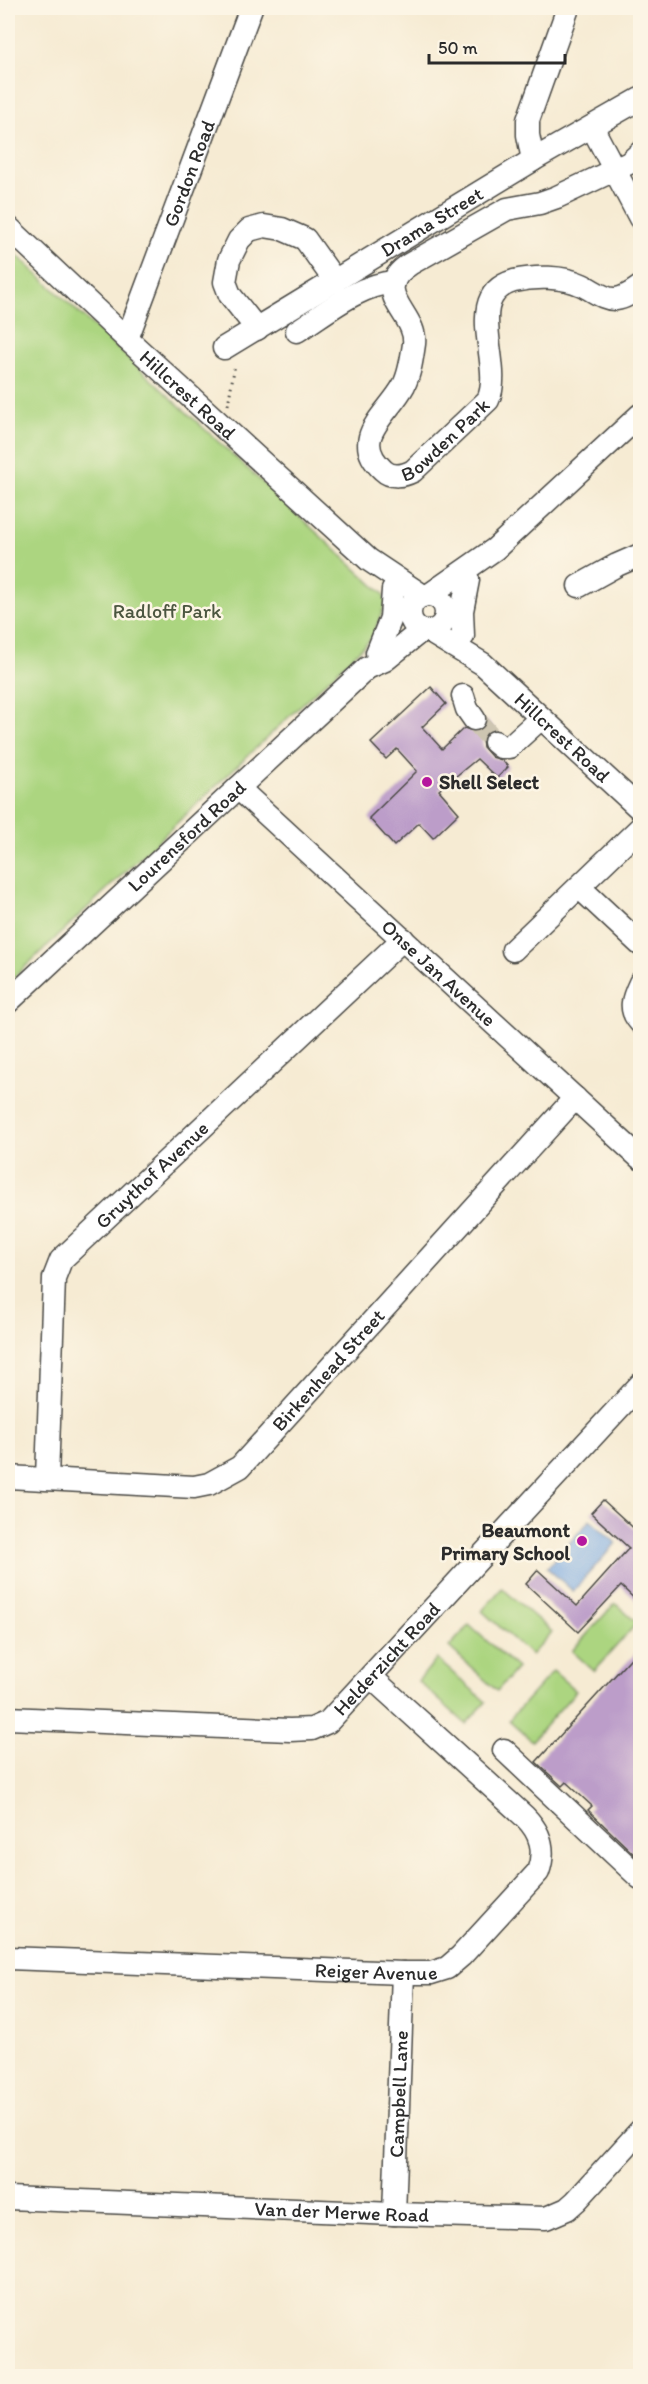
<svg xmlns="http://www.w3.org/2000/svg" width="648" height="2384" font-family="Itim,sans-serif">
<rect width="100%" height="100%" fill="#fcf5e5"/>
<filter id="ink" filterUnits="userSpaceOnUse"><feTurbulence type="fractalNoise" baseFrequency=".0167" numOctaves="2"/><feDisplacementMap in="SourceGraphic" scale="12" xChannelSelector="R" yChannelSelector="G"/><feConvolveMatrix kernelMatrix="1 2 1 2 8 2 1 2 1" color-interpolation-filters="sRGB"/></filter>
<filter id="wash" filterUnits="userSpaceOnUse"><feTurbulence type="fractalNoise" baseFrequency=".008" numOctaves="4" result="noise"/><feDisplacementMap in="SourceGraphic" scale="24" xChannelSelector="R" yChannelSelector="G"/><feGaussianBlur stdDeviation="1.35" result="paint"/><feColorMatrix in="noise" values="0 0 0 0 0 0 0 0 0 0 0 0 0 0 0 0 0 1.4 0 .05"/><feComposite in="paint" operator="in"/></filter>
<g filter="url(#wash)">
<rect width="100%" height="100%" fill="#f6ebd3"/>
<g fill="#acd580" stroke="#6c8056" stroke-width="1.5">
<path d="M8,247L383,594L386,602L372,638L8,983Z"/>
<path d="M502,1588L552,1632L531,1655L482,1611Z"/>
<path d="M615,1603L637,1623L594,1671L572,1651Z"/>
<path d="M469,1625L517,1668L497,1691L449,1647Z"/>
<path d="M437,1659L486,1702L466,1724L418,1681Z"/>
<path d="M553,1671L576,1691L532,1741L509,1720Z"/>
</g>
<path fill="#77a7e1" stroke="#516986" stroke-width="1.5" d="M590,1520L616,1543L573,1591L547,1568Z"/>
<g id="blocks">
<g fill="#bc9dc9">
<path d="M431,687L446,704L422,727L442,749L464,728L476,732L482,730L487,720L495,729L484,734L482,740L483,747L492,757L502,760L508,767L497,778L477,759L439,790L459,813L433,838L419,823L394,846L369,818L417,771L397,749L386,759L371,743Z"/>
<path d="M603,1500L640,1534V1604L621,1586L578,1632L526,1584L538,1570L577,1606L629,1548L591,1513Z"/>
<path d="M640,1648V1860L588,1810L592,1806L566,1782L562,1786L536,1762Z"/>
</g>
</g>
</g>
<g filter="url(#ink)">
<use href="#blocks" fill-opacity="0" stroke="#494844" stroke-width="1.5"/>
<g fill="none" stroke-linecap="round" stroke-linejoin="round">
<path stroke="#cdc5b1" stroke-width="22" stroke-dasharray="22 11" stroke-linecap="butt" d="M474,719L495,742"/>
<g stroke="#494844" stroke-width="25">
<g id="minor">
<path d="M592,127L640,218"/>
<path id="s1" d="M640,153L629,163L557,197L540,203L507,209L410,264C367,292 418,314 414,344C412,358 410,373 404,385C388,415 348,438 383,470C391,478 403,476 413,471L488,400C505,364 461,296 514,281C535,276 563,276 582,285C593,290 604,300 616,299C625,298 633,292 640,287"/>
<path d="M533,160L528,135V120L568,8"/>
<path id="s2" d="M8,227L127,339L369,560L423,596"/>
<path d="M257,329L230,295L225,282L229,260L239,240L249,230L264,226L282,229L305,239L335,281"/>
<path d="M297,331C327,312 358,285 394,282"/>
<path id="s3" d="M127,339L251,8"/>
<path id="s4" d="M224,348L533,160L640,99"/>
<path d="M579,586L617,565L640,555"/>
<circle cx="428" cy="613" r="18"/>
<path d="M429,595L495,549L640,415"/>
<path id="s5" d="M430,632L483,664L640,809"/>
<path d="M463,636L462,611L468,580"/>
<path d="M377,653L391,618L393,590"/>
<path d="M463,696L467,709L474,719"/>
<path d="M495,742L501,747H509L541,718"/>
<path id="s6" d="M238,788L640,1158"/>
<path d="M579,887L640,944"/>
<path d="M513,950L640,828"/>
<path d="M640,983C633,998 628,1009 640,1022"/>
<path id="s7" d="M8,1002L367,668L385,660L421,631"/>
<path id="s8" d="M8,1477L194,1487L209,1484L240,1467L575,1098"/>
<path id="s9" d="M47,1478L54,1278L61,1260L403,939"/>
<path id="s10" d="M8,1718L290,1730L312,1729L328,1722L640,1385"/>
<path d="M504,1750L640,1878"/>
<path id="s11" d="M8,1958L403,1973H431L447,1968L461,1956L538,1872C546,1850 541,1833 525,1817L371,1677"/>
<path id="s12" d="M8,2198L394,2214L546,2218L567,2209L576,2201L640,2131"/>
<path id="s13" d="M394,2214L403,1973"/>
</g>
</g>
<path stroke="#494844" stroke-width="3" stroke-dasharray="1.5 4.5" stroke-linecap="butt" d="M228,405L235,364"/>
<use href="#minor" stroke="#fff" stroke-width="22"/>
</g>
</g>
<g fill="#b5179e" stroke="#fcf5e5" stroke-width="2">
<circle cx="427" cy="782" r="6"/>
<circle cx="582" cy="1541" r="6"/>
</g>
<g text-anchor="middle" stroke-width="5" stroke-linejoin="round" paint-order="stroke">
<g font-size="20" fill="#2b2b2b" stroke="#fcf5e5">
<text dy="7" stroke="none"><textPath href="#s3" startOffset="177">Gordon Road</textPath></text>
<text dy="7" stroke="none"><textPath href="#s4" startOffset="243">Drama Street</textPath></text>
<text dy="7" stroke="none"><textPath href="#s2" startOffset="246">Hillcrest Road</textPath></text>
<text dy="7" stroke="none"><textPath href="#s1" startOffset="568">Bowden Park</textPath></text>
<text dy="7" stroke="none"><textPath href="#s5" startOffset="170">Hillcrest Road</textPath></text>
<text dy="7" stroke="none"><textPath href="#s7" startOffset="244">Lourensford Road</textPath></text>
<text dy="7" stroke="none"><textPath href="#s6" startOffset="273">Onse Jan Avenue</textPath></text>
<text dy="7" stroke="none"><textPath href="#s9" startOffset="344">Gruythof Avenue</textPath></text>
<text dy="7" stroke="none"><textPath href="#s8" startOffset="368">Birkenhead Street</textPath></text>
<text dy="7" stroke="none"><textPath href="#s10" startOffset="408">Helderzicht Road</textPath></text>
<text dy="7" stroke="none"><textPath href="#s11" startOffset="368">Reiger Avenue</textPath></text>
<text dy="7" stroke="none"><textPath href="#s13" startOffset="120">Campbell Lane</textPath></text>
<text dy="7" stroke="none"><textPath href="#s12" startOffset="334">Van der Merwe Road</textPath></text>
</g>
<g font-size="20" fill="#4b5640" stroke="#fcf5e5">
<text x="167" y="618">Radloff Park</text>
</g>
<g font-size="20" font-weight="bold" fill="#2b2b2b" stroke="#fcf5e5" text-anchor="start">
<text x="439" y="789">Shell Select</text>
<text x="570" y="1537" text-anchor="end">Beaumont<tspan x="570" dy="23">Primary School</tspan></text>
</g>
</g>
<rect width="648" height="2384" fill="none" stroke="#fcf5e5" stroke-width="30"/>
<path d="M429 54v9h136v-9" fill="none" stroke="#2b2b2b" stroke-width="3"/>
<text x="438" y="54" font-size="18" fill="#2b2b2b" stroke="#fcf5e5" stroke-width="4.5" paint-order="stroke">50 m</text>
</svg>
